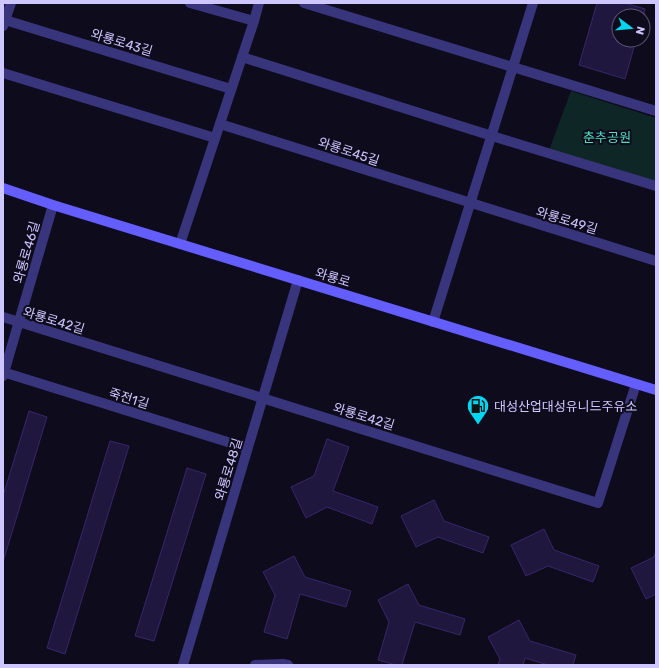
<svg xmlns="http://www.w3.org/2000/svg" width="659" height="668" font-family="Rubik,'Noto Sans KR',sans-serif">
<rect width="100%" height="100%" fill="#0e0b1c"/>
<path fill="#0e2626" d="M571,91L656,118V186L548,153Z"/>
<g fill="#1f173d" stroke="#36286a">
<path d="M597,3H625L645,9L643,17V16H619V40H636L625,79L579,65Z"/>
<path d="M29,411L47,417L3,562V496Z"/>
<path d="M327,439L349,447L333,491L378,507L372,524L327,507L306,518L291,487L314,476Z"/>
<path d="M110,441L129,446L65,654L47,648Z"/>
<path d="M187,468L206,474L154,641L135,636Z"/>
<path d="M434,500L444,521L489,537L483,553L438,537L416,547L401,516Z"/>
<path d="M544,529L554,550L599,566L593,582L548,566L526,576L511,545Z"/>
<path d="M656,551V594L646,599L631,568L654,557Z"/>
<path d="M294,556L305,577L351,591L346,607L300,594L287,639L264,632L275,595L263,572Z"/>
<path d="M408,584L419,605L465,619L460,635L415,622L402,665H396L378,660L389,622L378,600Z"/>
<path d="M519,620L530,641L576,655L573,665H548L525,658L523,665H498L500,659L488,637Z"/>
</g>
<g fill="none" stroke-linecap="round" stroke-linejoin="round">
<g stroke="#39357c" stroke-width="10">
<path d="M190,3L254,21"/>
<path d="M304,3L656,111"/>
<path d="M5,20L231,89"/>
<path d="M3,26L11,3"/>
<path d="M242,57L492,136L656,186"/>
<path d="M3,73L215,138"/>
<path d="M220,124L656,261"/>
<path d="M180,244L254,21L259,3"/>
<path d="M3,317L598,503L636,384"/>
<path d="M433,322L533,3"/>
<path d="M3,372L247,448"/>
<path d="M3,376L53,205"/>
<path d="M183,665L298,280"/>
<path d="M255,665L283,664L288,665"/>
</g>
<path stroke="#645dff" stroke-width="10" d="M3,188L53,205L656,390"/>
</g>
<defs>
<g id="fuel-pin" transform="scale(1.15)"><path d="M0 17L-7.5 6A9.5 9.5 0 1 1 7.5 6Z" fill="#00d5f1" stroke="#0e0b1c"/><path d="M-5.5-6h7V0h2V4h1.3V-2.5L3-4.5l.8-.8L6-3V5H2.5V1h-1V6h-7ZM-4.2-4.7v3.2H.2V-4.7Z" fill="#111"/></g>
</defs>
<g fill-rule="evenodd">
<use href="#fuel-pin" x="478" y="406"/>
</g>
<g text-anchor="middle" stroke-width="4" stroke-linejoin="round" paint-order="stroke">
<g font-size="13" fill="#cec6ff" stroke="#0e0b1c">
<text transform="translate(122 42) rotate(17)" y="5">와룡로43길</text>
<text transform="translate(349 151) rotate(18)" y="5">와룡로45길</text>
<text transform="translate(567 220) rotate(17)" y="5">와룡로49길</text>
<text transform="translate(26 252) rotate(-74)" y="5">와룡로46길</text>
<text transform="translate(333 277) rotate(17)" y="5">와룡로</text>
<text transform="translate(54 320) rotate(17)" y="5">와룡로42길</text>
<text transform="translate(129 398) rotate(17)" y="5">죽전1길</text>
<text transform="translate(364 416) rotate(17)" y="5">와룡로42길</text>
<text transform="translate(228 469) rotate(-73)" y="5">와룡로48길</text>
</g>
<g font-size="13" fill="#52dfbe" stroke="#0e0b1c">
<text x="607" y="142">춘추공원</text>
</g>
<g font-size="13" fill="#cec6ff" stroke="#0e0b1c" text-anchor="start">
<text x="494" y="411">대성산업대성유니드주유소</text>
</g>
</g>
<rect width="659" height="668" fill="none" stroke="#cec6ff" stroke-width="8"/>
<g transform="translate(631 28) rotate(106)"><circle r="19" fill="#0e0b1c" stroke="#5b5677"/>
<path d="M0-3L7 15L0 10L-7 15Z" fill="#00d5f1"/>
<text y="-6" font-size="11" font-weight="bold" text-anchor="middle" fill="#cec6ff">N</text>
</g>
</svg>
